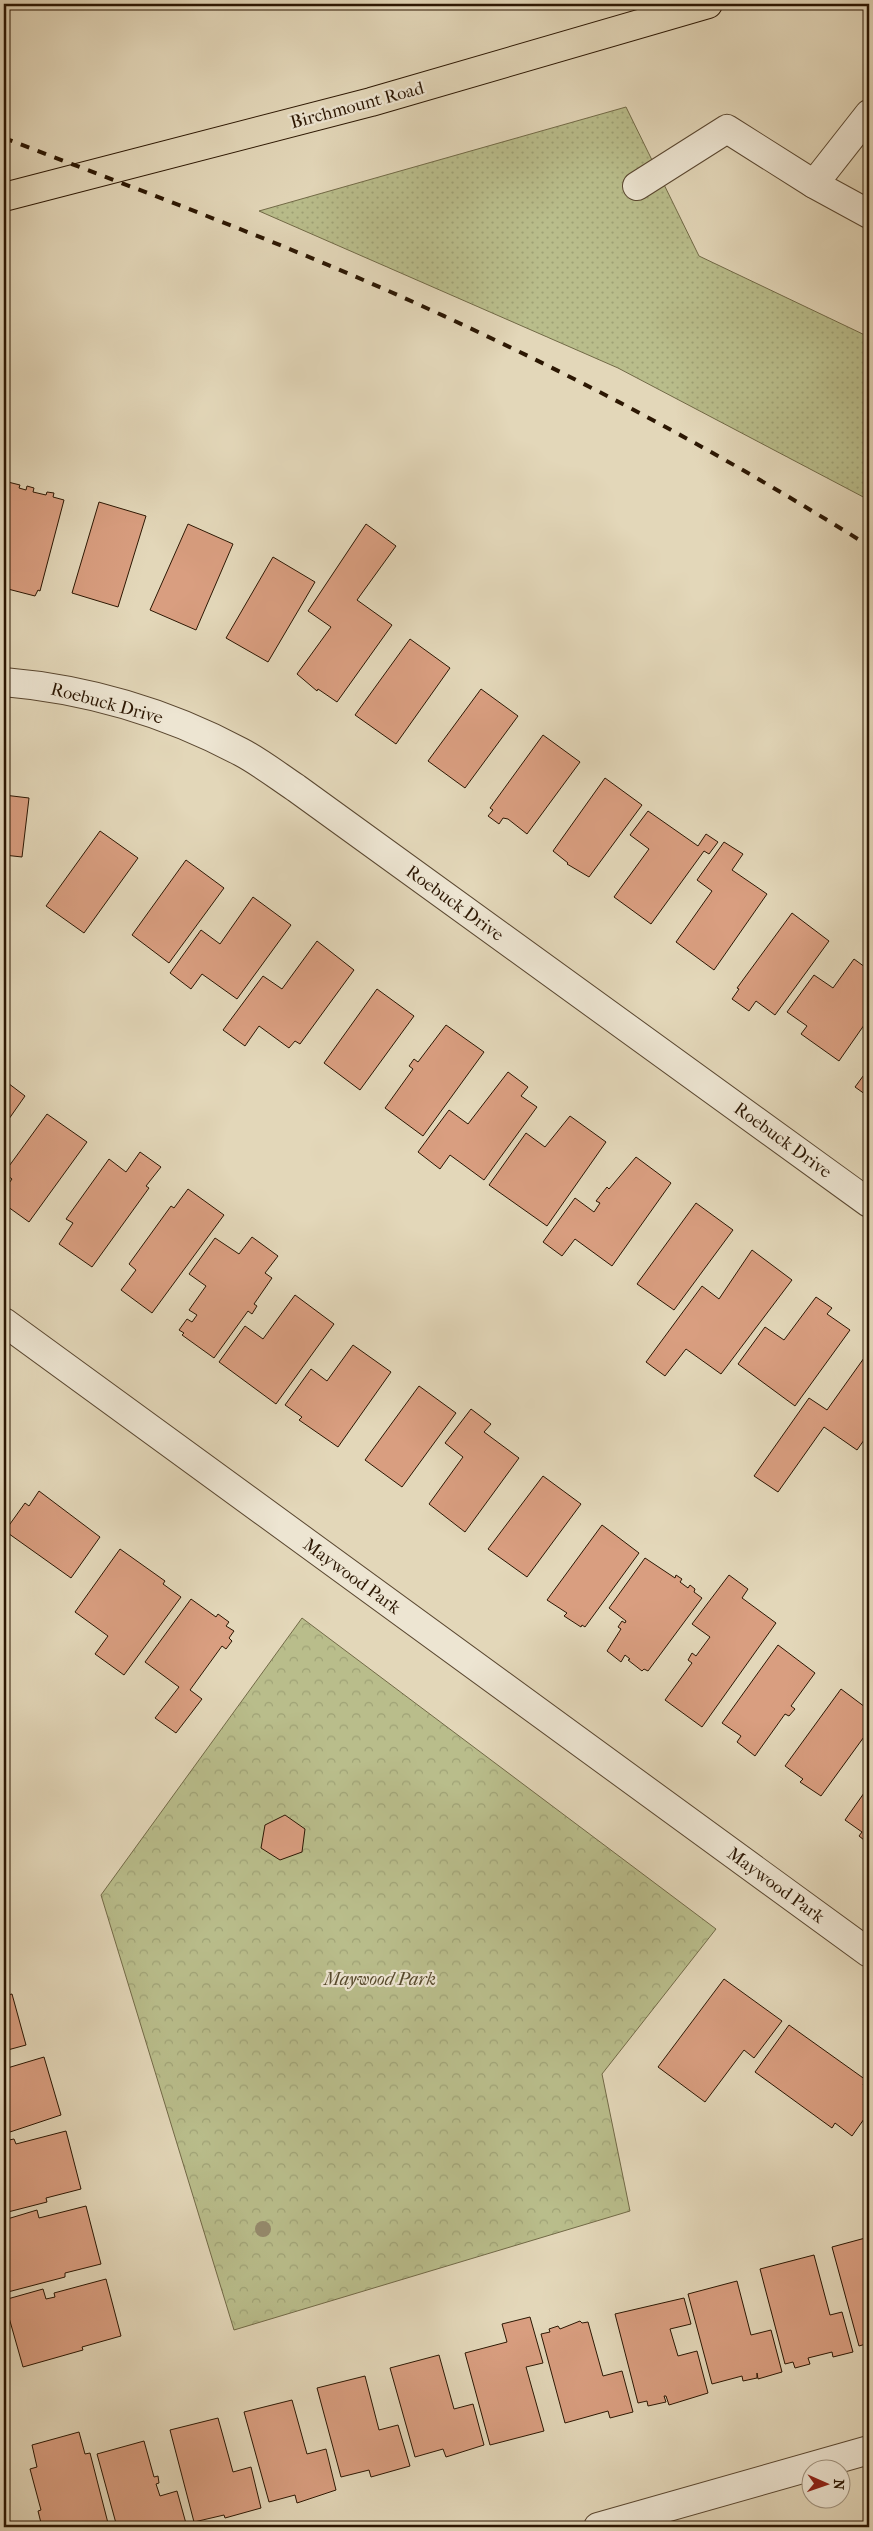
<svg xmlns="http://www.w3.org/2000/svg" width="873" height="2531" font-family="'IM FELL French Canon',serif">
<defs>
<pattern id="grass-dots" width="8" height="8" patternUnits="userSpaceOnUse" patternTransform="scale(1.25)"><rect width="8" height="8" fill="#b9bd8b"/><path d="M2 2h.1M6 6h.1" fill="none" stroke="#9fa276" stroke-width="1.8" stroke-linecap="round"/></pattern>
<pattern id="forest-crowns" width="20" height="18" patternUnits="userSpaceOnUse" patternTransform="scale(1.25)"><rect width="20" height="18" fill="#b9bd8b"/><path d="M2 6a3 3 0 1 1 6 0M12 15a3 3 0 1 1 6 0" fill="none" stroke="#9fa276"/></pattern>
</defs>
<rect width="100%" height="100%" fill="#e3d7b9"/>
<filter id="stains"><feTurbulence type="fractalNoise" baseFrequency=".004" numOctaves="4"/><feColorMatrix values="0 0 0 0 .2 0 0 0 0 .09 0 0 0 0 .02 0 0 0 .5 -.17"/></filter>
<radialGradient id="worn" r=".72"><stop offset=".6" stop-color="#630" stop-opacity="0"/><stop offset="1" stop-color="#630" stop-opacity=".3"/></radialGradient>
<path fill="url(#grass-dots)" stroke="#726a47" d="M626,107L699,256L869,337V500L618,368L259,211Z"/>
<path fill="url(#forest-crowns)" stroke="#726a47" d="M302,1618L716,1929L602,2074L630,2211L234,2330L101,1895Z"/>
<g fill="#d99e80" stroke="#2c1703">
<path d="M4,481L20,485L19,488L26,490L27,486L34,488L33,492L46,495L47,492L54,493L53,497L64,500L40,591L38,590L35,596L4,588Z"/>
<path d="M99,502L146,516L118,607L72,593Z"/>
<path d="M188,524L233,544L196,630L150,610Z"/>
<path d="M366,524L396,546L357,600L392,625L337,702L318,689L317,691L297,674L331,627L308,611Z"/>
<path d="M273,557L315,582L268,662L226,638Z"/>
<path d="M410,639L450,668L396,744L355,715Z"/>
<path d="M481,689L518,716L465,788L428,761Z"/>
<path d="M543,735L580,762L527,834L508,819L503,818L499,824L488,816L493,810L490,808Z"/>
<path d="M605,778L642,805L589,877L567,864L568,863L553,851Z"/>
<path d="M4,795L29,798L22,857L4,855Z"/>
<path d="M648,811L698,846L706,834L718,842L709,854L704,851L651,924L614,897L649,849L630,835Z"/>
<path d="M100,831L138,858L84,933L46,906Z"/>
<path d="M724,842L743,854L732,870L767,894L714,970L676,942L712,891L697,880Z"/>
<path d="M186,860L224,888L169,963L132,935Z"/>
<path d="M253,897L291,925L237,999L202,974L191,989L170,973L201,930L220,944Z"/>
<path d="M792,913L829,941L775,1015L756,1001L749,1011L732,999L739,989L737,988Z"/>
<path d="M317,941L354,970L300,1044L295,1041L289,1048L259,1026L245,1046L223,1030L263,976L282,989Z"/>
<path d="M854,959L869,970V1018L839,1061L801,1034L807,1026L787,1012L814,975L833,988Z"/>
<path d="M377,989L414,1016L360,1090L324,1063Z"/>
<path d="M446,1025L484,1052L423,1136L385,1108L413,1069L409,1066L414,1059L418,1062Z"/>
<path d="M869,1068V1097L855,1087Z"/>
<path d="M508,1072L528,1087L521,1096L537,1107L484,1180L450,1155L440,1169L418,1152L449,1110L468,1124Z"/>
<path d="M4,1080L25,1096L4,1126Z"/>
<path d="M47,1114L87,1142L29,1222L4,1204V1190L12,1179L4,1173Z"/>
<path d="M570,1116L606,1142L547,1226L489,1185L526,1133L545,1147Z"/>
<path d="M140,1152L161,1167L146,1186L149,1188L92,1267L59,1244L73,1223L66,1219L109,1159L126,1172Z"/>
<path d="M636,1157L671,1183L612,1266L575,1239L562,1256L543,1242L575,1198L594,1212L600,1203L596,1201L607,1187L609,1189Z"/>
<path d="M188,1189L224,1215L152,1313L121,1290L136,1270L129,1264L171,1206L174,1208Z"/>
<path d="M696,1203L733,1230L674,1310L637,1284Z"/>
<path d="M252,1237L278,1256L265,1273L272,1278L254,1304L257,1306L252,1314L248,1311L214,1358L182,1335L184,1333L179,1330L187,1319L192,1322L197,1315L189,1310L206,1286L189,1274L215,1238L239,1254Z"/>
<path d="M752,1250L792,1280L721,1374L686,1349L665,1376L646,1362L702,1286L719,1299Z"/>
<path d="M295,1295L334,1324L276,1404L219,1362L245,1326L263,1339Z"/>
<path d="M816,1297L832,1308L827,1314L850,1330L795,1406L738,1364L765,1327L784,1340Z"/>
<path d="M353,1345L391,1372L338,1447L299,1420L302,1417L285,1405L311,1369L327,1381Z"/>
<path d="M869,1351V1433L857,1450L824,1427L778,1492L754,1476L809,1398L827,1410Z"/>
<path d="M419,1386L456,1413L402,1487L365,1460Z"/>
<path d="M471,1409L491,1424L484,1432L519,1458L465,1532L429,1504L463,1457L445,1443Z"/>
<path d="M543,1476L581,1504L527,1577L488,1549Z"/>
<path d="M39,1491L100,1537L71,1578L5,1531L25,1503L29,1506Z"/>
<path d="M602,1525L639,1553L585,1627L582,1625L581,1627L564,1616L567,1613L547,1600Z"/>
<path d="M120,1549L165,1581L163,1584L181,1597L124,1675L95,1654L108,1636L75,1612Z"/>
<path d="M645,1558L675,1578L676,1575L682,1579L680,1582L688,1588L690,1585L695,1589L694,1592L702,1598L648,1671L644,1669L642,1671L628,1660L630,1659L625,1655L621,1662L607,1651L621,1629L618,1627L622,1621L625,1623L626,1621L609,1608Z"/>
<path d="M729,1575L748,1589L742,1598L776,1623L702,1727L665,1700L692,1663L688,1660L692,1653L696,1656L710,1637L692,1624Z"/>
<path d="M191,1599L216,1617L218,1614L229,1622L226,1626L234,1631L229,1638L232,1641L226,1649L222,1646L190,1690L202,1699L176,1733L155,1718L179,1687L145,1662Z"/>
<path d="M778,1645L815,1673L791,1706L795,1709L789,1716L785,1714L755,1756L737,1742L741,1736L722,1723Z"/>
<path d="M841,1689L869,1710V1730L821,1796L800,1782L803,1779L785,1766Z"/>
<path d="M869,1786V1844L859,1836L862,1832L845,1820Z"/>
<path d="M285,1815L305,1829L302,1852L280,1860L261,1848L265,1825Z"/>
<path d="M724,1979L782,2021L754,2058L744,2050L705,2102L658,2067Z"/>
<path d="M12,1994L26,2045L4,2051V1996Z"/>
<path d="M789,2025L866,2080L863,2085L869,2090V2112L852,2136L835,2123L832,2128L755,2072Z"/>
<path d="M44,2057L61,2115L4,2134V2069Z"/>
<path d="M66,2131L81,2189L46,2198L47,2202L4,2213V2141L14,2139L16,2144Z"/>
<path d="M86,2206L101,2264L65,2273V2277L4,2293V2220L37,2210L39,2218Z"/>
<path d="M869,2237V2343L859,2346L832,2247Z"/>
<path d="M814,2255L830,2315L842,2312L853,2352L833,2357L832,2352L808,2358L810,2364L795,2368L793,2362L785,2364L760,2269Z"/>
<path d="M106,2279L121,2336L82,2347L83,2350L23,2367L4,2300L43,2289L46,2299L55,2297L54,2293Z"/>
<path d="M737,2281L751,2335L771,2330L782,2372L758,2379L757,2373V2378L743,2381L742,2376L712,2384L688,2294Z"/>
<path d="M684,2298L691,2324L670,2329L678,2356L697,2351L708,2393L669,2405L666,2396H664L666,2402L648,2406L647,2401L638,2403L615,2314Z"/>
<path d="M530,2317L543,2363L526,2367L544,2431L490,2445L465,2353L507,2342L502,2324Z"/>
<path d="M580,2321L582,2323L588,2322L603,2376L622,2371L633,2412L610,2418L608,2411L565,2423L541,2334L550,2332L549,2329L558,2326L560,2329Z"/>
<path d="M439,2355L454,2409L473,2404L484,2445L446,2457L443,2449L415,2457L390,2368Z"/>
<path d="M365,2376L379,2430L398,2425L410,2466L371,2477L369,2470L341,2477L317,2388Z"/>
<path d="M292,2400L307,2454L326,2449L336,2490L297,2503L295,2495L269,2502L244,2412Z"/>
<path d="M218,2418L233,2472L251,2467L261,2508L225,2518L224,2515L194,2522L170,2430Z"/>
<path d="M79,2432L85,2454L90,2453L109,2527H42L38,2511L41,2510L30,2469L37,2467L32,2445Z"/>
<path d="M144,2441L154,2477L158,2476L159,2483L156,2484L160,2496L177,2491L187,2527H117L97,2454Z"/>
</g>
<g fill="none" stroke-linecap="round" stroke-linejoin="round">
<g stroke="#5a4730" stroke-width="30">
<g id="minor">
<path d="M814,184L869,114"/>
<path d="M637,186L727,129L814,184L869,214"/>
<path d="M4,682C86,689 168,713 241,752C260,762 278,776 296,788L869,1203"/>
<path d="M4,1322L869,1953"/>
<path d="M598,2527L869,2450"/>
</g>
</g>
<g stroke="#2c1703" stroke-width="30">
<path id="major" d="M4,197L371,102L708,4"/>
</g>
<use href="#minor" stroke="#ede5d2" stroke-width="28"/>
<use href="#major" stroke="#e3d7b9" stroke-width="28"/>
<path stroke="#2c1703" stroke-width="4" stroke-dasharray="9 9" stroke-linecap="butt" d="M4,138C131,187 259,234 384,289C552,363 715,449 869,546"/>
</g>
<circle fill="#95896b" cx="263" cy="2229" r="8"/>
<g text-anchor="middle" stroke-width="4.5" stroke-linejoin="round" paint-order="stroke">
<g font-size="18" fill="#2c1703" stroke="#ede5d2">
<text transform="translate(357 105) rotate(-15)" y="6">Birchmount Road</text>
<text transform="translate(107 703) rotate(15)" y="6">Roebuck Drive</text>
<text transform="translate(455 903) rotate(36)" y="6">Roebuck Drive</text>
<text transform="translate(783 1140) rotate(36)" y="6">Roebuck Drive</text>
<text transform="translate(352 1576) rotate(36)" y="6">Maywood Park</text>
<text transform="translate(776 1885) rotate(36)" y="6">Maywood Park</text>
</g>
<g font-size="18" font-style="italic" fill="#56492c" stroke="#ede5d2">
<text x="380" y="1985">Maywood Park</text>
</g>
</g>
<rect width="873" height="2531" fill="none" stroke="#e3d7b9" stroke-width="20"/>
<rect x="5" y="5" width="863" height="2521" fill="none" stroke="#2c1703" stroke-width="2.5"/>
<rect x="10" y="10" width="853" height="2511" fill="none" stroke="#2c1703"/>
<g transform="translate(826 2484) rotate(92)"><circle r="24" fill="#ede5d2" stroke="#a0937f"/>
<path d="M0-4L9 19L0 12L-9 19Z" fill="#8f2418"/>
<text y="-8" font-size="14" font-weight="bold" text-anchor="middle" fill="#2c1703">N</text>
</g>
<rect width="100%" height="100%" filter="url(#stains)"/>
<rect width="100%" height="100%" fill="url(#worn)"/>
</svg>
